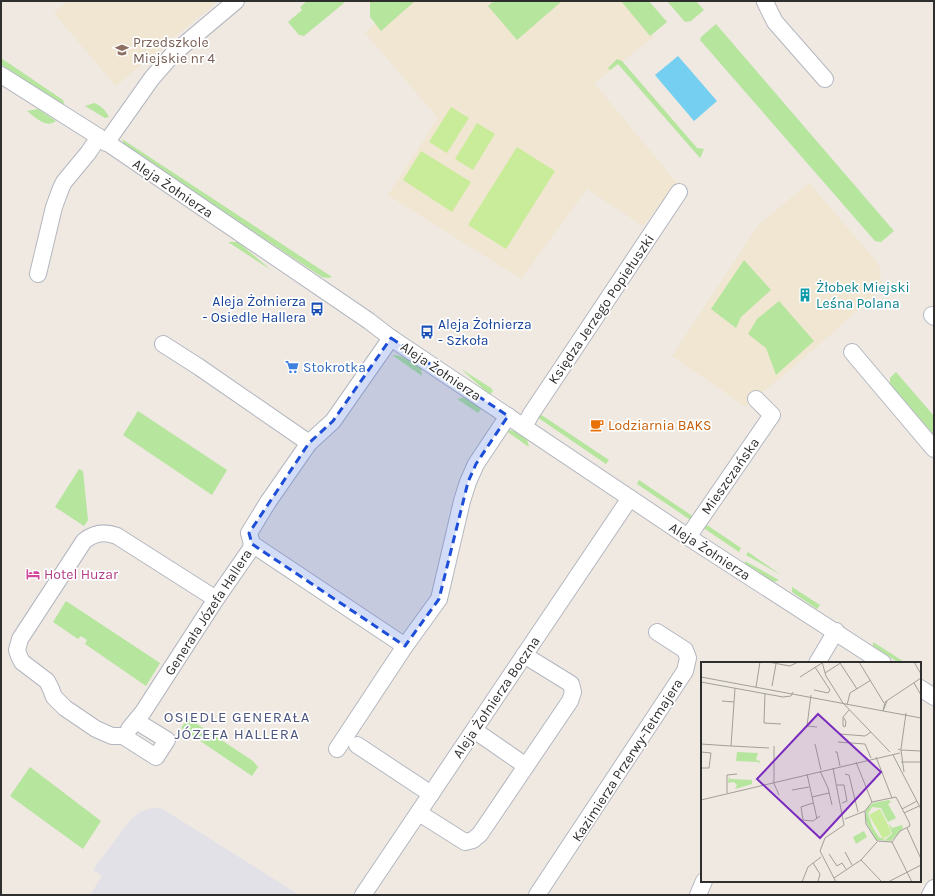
<svg xmlns="http://www.w3.org/2000/svg" width="935" height="896" font-family="Karla,sans-serif">
<rect width="100%" height="100%" fill="#efe9e1"/>
<path fill="#e3e1e8" d="M152,808H160L166,811L299,895H90L102,876L93,870L131,819L140,812Z"/>
<g fill="#f0e6d1">
<path d="M68,1H218L116,86L54,13Z"/>
<path d="M400,1H623L654,37L594,83L677,183L643,226L587,189L521,279L388,195L438,118L365,33Z"/>
<path d="M809,183L877,262L881,271L880,280L884,286L829,336L746,407L672,356L758,225Z"/>
</g>
<g fill="#b6e59e">
<path d="M307,1H344V3L304,36L299,35L288,22L302,10L300,7Z"/>
<path d="M370,1H415L381,31L370,17Z"/>
<path d="M494,1H562L517,40L488,6Z"/>
<path d="M621,1H649L667,22L650,36Z"/>
<path d="M667,1H696L704,10L691,21L685,22Z"/>
<path d="M716,24L894,231L881,242L875,241L700,40L701,37Z"/>
<path d="M1,58L63,100L65,107L3,66L1,64Z"/>
<path d="M617,59L622,61L697,148L704,149L700,158L618,64L610,70L608,68Z"/>
<path d="M94,103C102,106 105,110 109,117L105,118L85,106Z"/>
<path d="M38,109L56,121C46,129 35,117 27,111Z"/>
<path d="M122,139L332,277L328,278L322,277L130,150L125,146Z"/>
<path d="M228,242H238L271,270Z"/>
<path d="M744,260L771,290L741,317L736,328L711,309Z"/>
<path d="M779,301L814,341L776,375L766,348L748,334L757,319Z"/>
<path d="M392,355C404,355 411,362 421,368L422,376Z"/>
<path d="M461,369L491,388L493,391L490,395Z"/>
<path d="M896,372L934,416V435L890,384V378Z"/>
<path d="M465,397L481,409L478,413L457,399Z"/>
<path d="M138,411L227,470L212,495L123,435Z"/>
<path d="M540,414L609,460L606,464L537,417Z"/>
<path d="M505,430C514,430 520,433 527,439L529,447Z"/>
<path d="M79,469L83,471L88,520L84,526L55,507Z"/>
<path d="M639,480L694,517L692,521L637,484Z"/>
<path d="M704,523L741,548L739,552L702,527Z"/>
<path d="M748,552L781,575L746,555Z"/>
<path d="M745,561L779,580L774,582L745,565Z"/>
<path d="M792,587L820,605L817,609L792,592Z"/>
<path d="M66,601L160,663L146,686L85,644L87,640L81,636L78,639L53,622Z"/>
<path d="M873,642L906,663H899L873,646Z"/>
<path d="M188,718L253,761L258,767L252,776L181,728Z"/>
<path d="M30,767L101,821L83,849L10,796Z"/>
</g>
<g fill="#c9ec9a">
<path d="M451,107L469,118L447,153L429,142Z"/>
<path d="M477,123L495,134L473,170L455,159Z"/>
<path d="M517,147L555,171L506,249L468,225Z"/>
<path d="M421,151L471,182L452,212L403,180Z"/>
</g>
<path fill="#75cff0" d="M678,56L717,101L694,121L655,75Z"/>
<g fill="none" stroke-linecap="round" stroke-linejoin="round">
<g stroke="#b4b7c1" stroke-width="18">
<g id="minor">
<path d="M766,1L765,2L775,22L825,79"/>
<path d="M1,75L99,137L369,321L391,338L688,537L883,663"/>
<path d="M106,143L152,78L173,54L236,1"/>
<path d="M38,274L54,207L61,188L64,182L88,153L99,137"/>
<path d="M932,315L934,317"/>
<path d="M163,344L199,367L309,443"/>
<path d="M852,352L934,449"/>
<path d="M524,427L531,414L679,192"/>
<path d="M688,537L772,415L756,399"/>
<path d="M252,544L405,646"/>
<path d="M817,663L836,631"/>
<path d="M920,688L934,697"/>
<path d="M136,721L167,740L156,757L123,736H112L96,729L65,708L54,697L51,689L47,681L22,662L19,656L17,650L20,639L84,541C94,533 104,531 117,536L216,599"/>
<path d="M129,729L143,712L216,599L250,550L252,544L249,533L268,502L309,443L333,421L391,338"/>
<path d="M474,730L526,766"/>
<path d="M357,745L431,794"/>
<path d="M337,749L405,646L439,599L462,501L468,482L476,464L508,416"/>
<path d="M419,813L465,842L473,840L480,834L570,701L573,692L571,684L524,655"/>
<path d="M363,895L630,498"/>
<path d="M537,895L685,671L688,658L685,650L657,632"/>
<path d="M698,895L704,881"/>
<path d="M930,895L934,888"/>
</g>
</g>
<use href="#minor" stroke="#fff" stroke-width="16"/>
</g>
<path fill="#1d4ed8" fill-opacity="0.2" stroke="#1d4ed8" stroke-width="3" stroke-dasharray="8 5" stroke-linejoin="round" d="M391,338L508,416L476,464L468,482L439,599L405,646L252,544L249,533L309,443L333,421Z"/>
<defs>
<g id="school-bare" transform="scale(1.08)"><path d="M0-5L7-2L0 1L-7-2ZM-4 1L0 2.5L4 1V4Q0 6-4 4Z" fill="#8d6e63" stroke="#fff" stroke-width="2.5" paint-order="stroke"/></g>
<g id="building-bare" transform="scale(1.08)"><path d="M-4-6H4V6H1V3H-1V6H-4ZM-2.5-4.3h1.7v1.8h-1.7ZM.8-4.3h1.7v1.8H.8ZM-2.5-1h1.7V.8h-1.7ZM.8-1h1.7V.8H.8Z" fill="#0f9aa8" stroke="#fff" stroke-width="2.5" paint-order="stroke"/></g>
<g id="bus-bare" transform="scale(1.08)"><path d="M-5-6H5V4H4V6H2V4H-2V6H-4V4H-5ZM-3.5-4V0h7V-4ZM-3.5 1.2v1.5H-2V1.2ZM2 1.2v1.5H3.5V1.2Z" fill="#1a4fb4" stroke="#fff" stroke-width="2.5" paint-order="stroke"/></g>
<g id="supermarket-bare" transform="scale(1.08)"><path d="M-6-5.5h2.5l.6 2H6L4.5 2H-2.5L-4.4-4H-6ZM-1.5 3.2a1.3 1.3 0 1 0 .1 0ZM3 3.2a1.3 1.3 0 1 0 .1 0Z" fill="#3f7fe0" stroke="#fff" stroke-width="2.5" paint-order="stroke"/></g>
<g id="cafe-bare" transform="scale(1.08)"><path d="M-5.5-4.5H6V0H3Q3 3.5 0 3.5H-2.5Q-5.5 3.5-5.5 0ZM3-3.2v2h1.7v-2ZM-6 4.5H4V6H-6Z" fill="#e8710a" stroke="#fff" stroke-width="2.5" paint-order="stroke"/></g>
<g id="hotel-bare" transform="scale(1.08)"><path d="M-6-4.5h1.5V1H6V5H4.5V3h-9V5H-6ZM-4 0a1.8 1.8 0 1 1 3.6 0ZM.5 0V-2.5h3Q6-2.5 6 0Z" fill="#d1479c" stroke="#fff" stroke-width="2.5" paint-order="stroke"/></g>
</defs>
<g fill-rule="evenodd">
<use href="#school-bare" x="122" y="50"/>
<use href="#building-bare" x="805" y="295"/>
<use href="#bus-bare" x="317" y="309"/>
<use href="#bus-bare" x="427" y="332"/>
<use href="#supermarket-bare" x="292" y="367"/>
<use href="#cafe-bare" x="597" y="425"/>
<use href="#hotel-bare" x="33" y="574"/>
</g>
<g text-anchor="middle" stroke-width="3.5" stroke-linejoin="round" paint-order="stroke">
<g font-size="14" fill="#785e54" stroke="#fff" text-anchor="start">
<text x="133" y="47">Przedszkole<tspan x="133" dy="16">Miejskie nr 4</tspan></text>
</g>
<g font-size="14" fill="#2e2e2e" stroke="#fff">
<text transform="translate(173 188) rotate(34)" y="5">Aleja Żołnierza</text>
<text transform="translate(601 309) rotate(-56)" y="5">Księdza Jerzego Popiełuszki</text>
<text transform="translate(441 371) rotate(34)" y="5">Aleja Żołnierza</text>
<text transform="translate(730 476) rotate(-55)" y="5">Mieszczańska</text>
<text transform="translate(710 551) rotate(33)" y="5">Aleja Żołnierza</text>
<text transform="translate(208 612) rotate(-57)" y="5">Generała Józefa Hallera</text>
<text transform="translate(496 697) rotate(-56)" y="5">Aleja Żołnierza Boczna</text>
<text transform="translate(627 760) rotate(-57)" y="5">Kazimierza Przerwy-Tetmajera</text>
</g>
<g font-size="14" fill="#0d838f" stroke="#fff" text-anchor="start">
<text x="816" y="292">Żłobek Miejski<tspan x="816" dy="16">Leśna Polana</tspan></text>
</g>
<g font-size="14" fill="#164399" stroke="#fff" text-anchor="end">
<text x="306" y="306">Aleja Żołnierza<tspan x="306" dy="16">- Osiedle Hallera</tspan></text>
<text x="438" y="329" text-anchor="start">Aleja Żołnierza<tspan x="438" dy="16">- Szkoła</tspan></text>
</g>
<g font-size="14" fill="#366cbe" stroke="#fff" text-anchor="start">
<text x="303" y="372">Stokrotka</text>
</g>
<g font-size="14" fill="#c56008" stroke="#fff" text-anchor="start">
<text x="608" y="430">Lodziarnia BAKS</text>
</g>
<g font-size="14" fill="#b23c85" stroke="#fff" text-anchor="start">
<text x="44" y="579">Hotel Huzar</text>
</g>
<g font-size="15" letter-spacing="1" fill="#4d5680" stroke="#fff">
<text x="237" y="722">OSIEDLE GENERAŁA<tspan x="237" dy="17">JÓZEFA HALLERA</tspan></text>
</g>
</g>
<g transform="translate(701 662)">
<rect width="220" height="220" fill="#efe9e1"/>
<path d="M36,90L57,91L55,98L59,99V102L58,100L35,99ZM28,114L29,117L51,118V122L34,127L36,123L33,120L27,121ZM188,138L190,140L187,142L195,156L187,160L180,146L171,145L167,152L172,166L178,175L184,178L191,172L188,161L191,166L201,163L202,166L190,179L175,178L165,160V147L172,141ZM163,169L166,175L155,182L152,175Z" fill="#b6e59e"/>
<path d="M179,147L189,167L190,172L182,177L168,153Z" fill="#c9ec9a"/>
<path fill="none" stroke="#a29e99" stroke-width="1" d="M67,0L89,4L97,0M121,0L125,14L142,41L189,90M158,0L183,41M213,0L220,12M139,1L156,27M124,11L141,0M0,15L220,56M99,15L121,1M0,20L82,35L90,34L92,30M213,21L220,33M71,24L75,2M55,25L59,0M113,28L127,31L129,28L114,5M64,31L63,61L80,62M110,33L106,64L116,65M21,39L33,40M186,39L182,49L184,40L220,16M146,43L149,31L170,18M143,56L145,60L144,65L142,64V55L148,48M139,72L164,74L170,70M137,80L164,82L170,96M0,82L30,84L34,26M114,82L120,108M30,84L68,86M73,84V119M197,87L200,88L203,110M200,87L205,51M200,88L220,89M134,90H136L139,104M192,93L220,147M175,95L191,136M155,100L171,140M200,100H220M0,106H8L10,91L0,90M132,106L143,163L124,176L119,189L135,220M119,109L127,126L131,143M106,112L116,157M144,112L148,113L157,150M72,119L78,133M136,123H143L146,139L141,141M91,128L108,125M26,131V113L36,112M111,135L128,131M0,138L199,91M112,141L100,145L102,158L112,159L119,154M201,147L216,139M164,149L171,140L195,135L208,160L209,164L199,169L191,180L176,179M164,149L165,162L176,179M203,151L218,144M144,157L164,149M206,166L220,197M191,180L211,220M144,190L151,203M128,192L136,204L141,201L145,207M160,198L181,220M112,201L119,212L117,220M133,216L160,198L176,180M101,220L107,205L120,195M187,220L220,203"/>
<path fill="#7b2cbf" fill-opacity="0.15" stroke="#7b2cbf" stroke-width="2" d="M117,52L180,110L119,176L56,117Z"/>
<rect width="220" height="220" fill="none" stroke="#2e2e2e" stroke-width="2"/>
</g>
<rect width="935" height="896" fill="none" stroke="#2e2e2e" stroke-width="4"/>
</svg>
